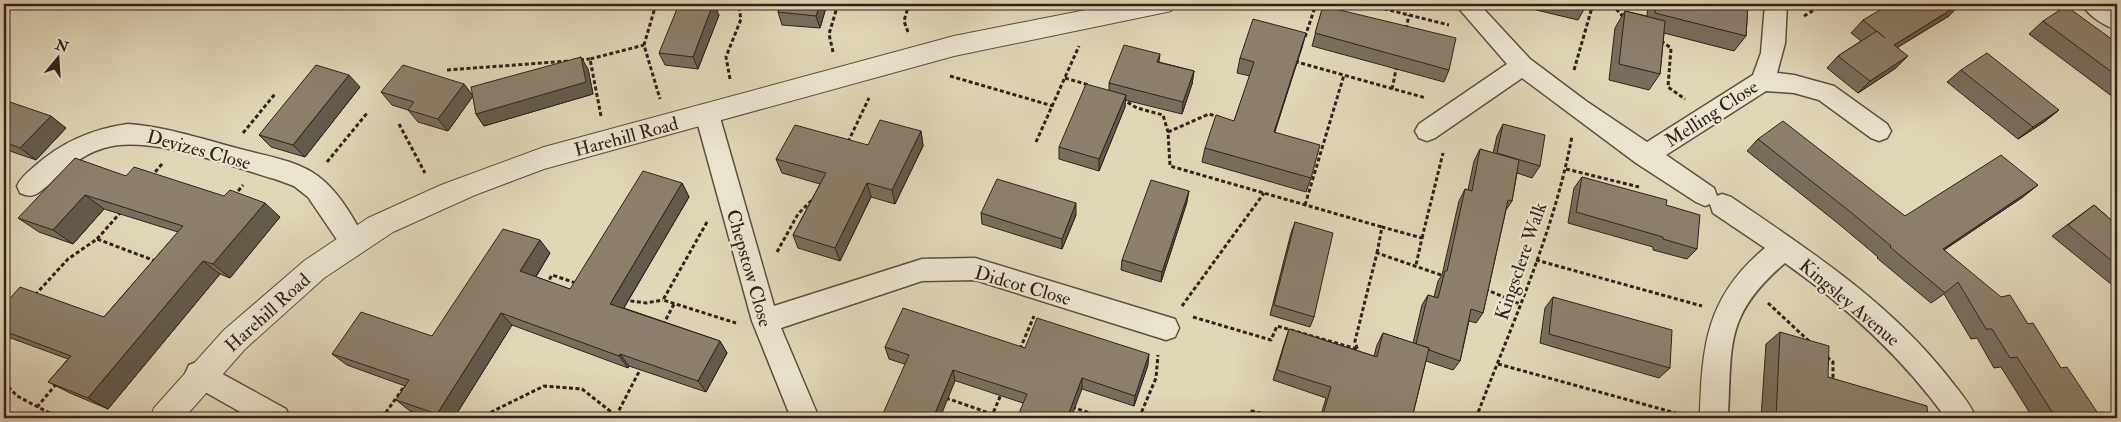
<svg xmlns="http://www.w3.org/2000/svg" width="2121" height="422" font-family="'IM FELL Double Pica',serif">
<rect width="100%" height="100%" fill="#e0d7b7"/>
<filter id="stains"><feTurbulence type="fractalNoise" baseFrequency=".004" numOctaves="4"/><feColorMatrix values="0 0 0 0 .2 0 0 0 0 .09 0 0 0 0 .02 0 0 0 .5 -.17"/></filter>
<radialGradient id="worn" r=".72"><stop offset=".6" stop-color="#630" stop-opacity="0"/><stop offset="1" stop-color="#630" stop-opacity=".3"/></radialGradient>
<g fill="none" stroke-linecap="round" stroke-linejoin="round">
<g stroke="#5c4f43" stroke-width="3">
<g id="minor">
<path d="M1455,4H1479L1530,59L1586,101L1647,142L1753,75L1761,53L1765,4H1787L1785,43L1777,73L1794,75L1834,86L1887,124L1891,131L1887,138L1879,141L1871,138L1819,100L1794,93L1766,91L1666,155L1714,188L1717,196L1722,194L1731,197C1809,250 1889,302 1948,377C1958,390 1970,403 1976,418H1946C1901,356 1847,307 1785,263C1724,315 1732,345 1728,418H1700C1702,346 1706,297 1765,248L1713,213L1710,204L1705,206L1696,202L1636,163L1522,78L1435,138L1427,141L1419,138L1415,131L1419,124L1507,64Z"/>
<path d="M2082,4H2109L2117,9V30C2105,26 2088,16 2082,4Z"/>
<path d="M707,104L715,107L719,114L774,306L922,259L975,258L1175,319L1179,328L1175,337L1166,340L975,280L922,281L781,328L819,418H791L752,321L695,114L699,107Z"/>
<path d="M128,124C167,127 202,139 240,149C265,156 297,160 319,177C339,192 355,220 366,242L362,250L353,253L344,250L308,197L294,186L275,179C229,166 150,134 104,148C90,152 76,161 64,170C55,177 48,187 38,193C32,197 27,196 20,193L17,186C21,177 28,172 35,166C62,142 92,129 128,124Z"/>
<path d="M199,361L286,409L290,418H251L189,383L185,374L189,365Z"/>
</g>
</g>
<g stroke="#5c4f43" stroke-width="2">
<path id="tertiary" d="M1116,4H1174L1171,11L1162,13L954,56L544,169L475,195L393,232L324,278L245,349L184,418H150L154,408L224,330L304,261L368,218L441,185L544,147L954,36Z"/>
</g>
<g stroke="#30221c" stroke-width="3" stroke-dasharray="4 2.5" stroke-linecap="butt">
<path d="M656,4L644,45L660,99"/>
<path d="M1365,4L1449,25"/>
<path d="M1612,4L1625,19"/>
<path d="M1809,4L1816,9"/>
<path d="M1804,16L1824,4"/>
<path d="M1406,29L1409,15"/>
<path d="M908,32L904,21L909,4"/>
<path d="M1305,37L1316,4"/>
<path d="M1661,41L1671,48L1668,87L1685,99"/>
<path d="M833,52L829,34L838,4"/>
<path d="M580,60L590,59"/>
<path d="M1298,60L1297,62L1426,98"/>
<path d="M447,70L569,61"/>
<path d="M1574,70L1593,4"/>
<path d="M950,76L1053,106"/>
<path d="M1065,78L1089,85"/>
<path d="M730,79L726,57L741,19L738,4"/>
<path d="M1392,89L1397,65"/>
<path d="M1122,99L1137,108L1163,115L1168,132L1170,166L1382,227"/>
<path d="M601,116L590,59L644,45"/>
<path d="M399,124L425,173"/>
<path d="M1168,132L1209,114L1219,117"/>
<path d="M243,133L275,94"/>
<path d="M848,142L869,98"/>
<path d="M1036,142L1079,46"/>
<path d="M327,162L368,112"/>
<path d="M1566,169L1639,187"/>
<path d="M151,177L162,164"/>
<path d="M234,196L243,185"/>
<path d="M1305,205L1344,75"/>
<path d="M707,222L663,300L736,323"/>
<path d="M1422,238L1443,153"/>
<path d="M97,239L121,212"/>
<path d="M777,252L798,214L814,198"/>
<path d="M1377,253L1382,227L1422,238L1416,265"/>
<path d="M1536,260L1702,306"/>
<path d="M546,285L552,275L576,283"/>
<path d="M1485,289L1520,304"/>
<path d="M35,295L68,259L97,239L158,262"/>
<path d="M624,300L646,303L663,300"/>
<path d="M1768,303L1811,343"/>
<path d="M1182,306L1264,193"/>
<path d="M1193,317L1271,340L1277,326L1357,349"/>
<path d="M663,325L674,304"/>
<path d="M1020,349L1034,316"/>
<path d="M1359,355L1355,341L1377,253L1444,276"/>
<path d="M1827,357L1833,362V381"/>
<path d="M1498,364L1683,415"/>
<path d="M4,382L17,396L59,418"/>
<path d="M4,395L9,388"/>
<path d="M946,398L992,414"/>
<path d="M37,407L58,382"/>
<path d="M1072,407L1104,418"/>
<path d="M616,416L642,366"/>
<path d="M382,418L406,384"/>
<path d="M479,418L544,386L582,389L619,418"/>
<path d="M991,418L1002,392"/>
<path d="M1139,418L1156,378L1158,355"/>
<path d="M1249,418L1252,411L1280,418"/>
<path d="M1476,418C1511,326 1554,233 1572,136"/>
</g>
<use href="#minor" fill="#ebe5d0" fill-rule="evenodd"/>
<use href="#tertiary" fill="#ebe5d0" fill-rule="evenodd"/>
</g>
<g fill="#786e5e" stroke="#30221c">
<path d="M781,4H827L820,28L782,25L778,12Z"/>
<path d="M1511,4H1587L1578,20Z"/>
<path d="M1648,4H1748L1746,36L1734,51L1664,33L1660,74L1649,90L1609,80L1615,28L1625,11L1647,16Z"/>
<path d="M1323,6L1449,70L1444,82L1312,46Z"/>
<path d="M719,15L698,69L665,65L659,53Z"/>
<path d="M1949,16L1898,47L1896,68L1858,93L1827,68L1838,56L1861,41L1851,33L1863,20Z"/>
<path d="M2043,21L2117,43V100L2029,34Z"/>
<path d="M1306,33L1275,132L1311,178L1306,192L1202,162L1205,148L1234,121L1250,76L1237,73L1240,58Z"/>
<path d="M1160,54L1159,62L1194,71L1192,84L1182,114L1125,100V107L1099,171L1059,159V147L1109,90V83Z"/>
<path d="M588,69L593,94L484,126L476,114L473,96L448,131L418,122L408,110L392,105L381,92L464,84L473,96Z"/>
<path d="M1961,70L2059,110L2044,122L2018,139L1947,82Z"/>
<path d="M360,87L305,157L271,147L259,135Z"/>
<path d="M4,100L66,128L36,160L4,149Z"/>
<path d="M1503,124L1540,166L1532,178L1517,173L1512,201L1506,210L1483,313L1476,323L1469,321L1460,361L1453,370L1426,361L1412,418H1320L1326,398L1273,380L1285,341L1289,329L1374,356L1377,345L1383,333L1413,343L1422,305L1428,295L1434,297L1438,281L1442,275L1459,201L1465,189L1468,190L1474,161L1480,149L1493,153L1497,136Z"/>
<path d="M921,131L923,146L895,204L871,197L840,261L798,248L793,235L820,184L782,173L776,159L868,145Z"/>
<path d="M1758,139L1905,216L2023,197L1944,250L2028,324L2061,368L2101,418H2033L2001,367L1994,368L1977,338L1971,339L1944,294L1931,303L1877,258L1878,257L1840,225L1747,151Z"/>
<path d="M126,176L280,217L230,278L220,274L108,409L70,393L48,382L68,359L8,337L4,334V305L104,317L178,232L104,209L73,244L39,232L18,218Z"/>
<path d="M1582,177L1666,205L1697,249L1687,259L1653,250V247L1568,223L1574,188Z"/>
<path d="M682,183L689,197L624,308L720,341L727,353L706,392L629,366L628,368L512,325L454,418H432L410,411L396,400L405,386L347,365L332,354L432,336L550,253L536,277L570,289Z"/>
<path d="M1187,202L1161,282L1121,270L1122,260Z"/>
<path d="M2094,205L2117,225V289L2052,236Z"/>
<path d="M981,213L1076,215L1062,249L982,224Z"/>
<path d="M1295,222L1314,317L1310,327L1270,315L1291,233Z"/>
<path d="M1553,297L1670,368L1659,378L1540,343L1545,308Z"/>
<path d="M1780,332L1828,377L1928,418H1761L1766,344Z"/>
<path d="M885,347L1025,348L1148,365L1134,406L1082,389L1023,403L889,359Z"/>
</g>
<g fill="#625a4c" stroke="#30221c">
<path d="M713,4H714L719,15L698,69L693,57Z"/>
<path d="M820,4H827L820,28L816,16Z"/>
<path d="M1961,4L1949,16L1882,57L1894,45Z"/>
<path d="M1306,33L1302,48L1270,145L1274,132Z"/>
<path d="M1908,56L1896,68L1858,93L1870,81Z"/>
<path d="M581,57L588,69L593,94L484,126L476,114Z"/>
<path d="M1194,71L1192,84L1182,114L1183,102Z"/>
<path d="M349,75L360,87L305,157L293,145Z"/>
<path d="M464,84L473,96L448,131L438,119Z"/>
<path d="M1126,95L1125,107L1099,171V159Z"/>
<path d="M2059,110L2044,122L2018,139L2033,127Z"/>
<path d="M51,116L66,128L36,160L20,148Z"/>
<path d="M921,131L923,146L895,204L892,190Z"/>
<path d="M682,183L689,197L619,316L610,304Z"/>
<path d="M867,183L871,197L840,261L835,248Z"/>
<path d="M2038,185L2023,197L1929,260L1943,249Z"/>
<path d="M1189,191L1187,202L1161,282L1162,272Z"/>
<path d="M85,195L104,209L73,244L53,230Z"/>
<path d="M265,203L280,217L230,278L213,264Z"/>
<path d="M1076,203V215L1062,249V239Z"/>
<path d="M540,240L550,253L531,284L520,271Z"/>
<path d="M203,261L220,274L108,409L88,398Z"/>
<path d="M501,313L512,325L454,418H442L437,414Z"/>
<path d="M720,341L727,353L706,392L698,381Z"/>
<path d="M620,354L629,366L628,368L619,356Z"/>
<path d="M1149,354L1148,365L1134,406L1135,396Z"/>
<path d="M953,370L955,381L940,418H933Z"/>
<path d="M1082,378V389L1071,418H1067Z"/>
</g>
<g fill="#8c806d" stroke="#30221c">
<path d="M679,4H713L693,57L659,53Z"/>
<path d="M781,4H820L816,16L778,12Z"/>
<path d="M1656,4H1748L1746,36L1655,13Z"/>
<path d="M1890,4H1960L1894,45L1908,56L1870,81L1838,56L1877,31L1885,38L1863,20Z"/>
<path d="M1323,6L1456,38L1449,70L1315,33Z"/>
<path d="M2066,6L2117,43V76L2043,21Z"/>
<path d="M1625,11L1665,21L1660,74L1619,64Z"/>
<path d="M1253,19L1306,33L1274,132L1320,145L1311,178L1205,148L1216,115L1234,121L1254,62L1240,58Z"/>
<path d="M1124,45L1160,54L1157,62L1194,71L1183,102L1109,83Z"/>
<path d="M1987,53L2059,110L2033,127L1961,70Z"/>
<path d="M581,57L586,82L476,114L471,87Z"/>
<path d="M316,65L349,75L293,145L259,135Z"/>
<path d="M403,65L464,84L438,119L408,110L414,102L381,92Z"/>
<path d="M1086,84L1126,95L1099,159L1059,147Z"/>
<path d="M4,100L51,116L20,148L4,142Z"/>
<path d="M880,120L921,131L892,190L867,183L835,248L793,235L826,173L776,159L795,125L868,145Z"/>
<path d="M1783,121L1905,216L2001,155L2038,185L1943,249L2001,297L2010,295L2028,324L2033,323L2061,368L2067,367L2101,418H2056L2017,357L2010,358L1992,329H1986L1958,282L1945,293L1890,247L1891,246L1853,214L1758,139Z"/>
<path d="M1503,124L1545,135L1540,166L1497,153Z"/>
<path d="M1480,149L1519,160L1512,201L1508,200L1483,313L1471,309L1460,361L1429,350V348L1416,344L1428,295L1438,298L1445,271H1447L1465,189L1472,191Z"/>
<path d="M75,158L126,176L134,167L224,196L230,190L265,203L213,264L203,261L88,398L48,382L71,356L4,331V305L20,287L104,317L183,226L85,195L53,230L18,218Z"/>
<path d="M643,171L682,183L610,304L720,341L698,381L620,354L619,356L501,313L437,414L396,400L409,380L332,354L361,312L432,336L503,229L540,240L520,271L570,289Z"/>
<path d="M1582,177L1667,200L1666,205L1700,215L1697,249L1663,239V237L1576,212Z"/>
<path d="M997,179L1076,203L1062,239L981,213Z"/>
<path d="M1151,180L1189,191L1162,272L1122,260Z"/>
<path d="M2094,205L2117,225V265L2068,225Z"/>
<path d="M1295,222L1333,233L1314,317L1274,305Z"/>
<path d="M1553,297L1672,330L1670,368L1549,334Z"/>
<path d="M903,308L1025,348L1037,318L1149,354L1135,396L1082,378L1067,418H1017L1027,394L953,370L933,418H881L909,355L885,347Z"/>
<path d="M1289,329L1377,357L1383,333L1429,348L1412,418H1322L1331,387L1277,370Z"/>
<path d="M1780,332L1829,346L1828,377L1927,406L1928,418H1832L1827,417V418H1776Z"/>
</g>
<g text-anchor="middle" stroke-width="4.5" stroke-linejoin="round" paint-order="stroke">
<g font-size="19" fill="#30221c" stroke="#ebe5d0">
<text transform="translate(1711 113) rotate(-33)" y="7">Melling Close</text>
<text transform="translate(626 136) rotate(-15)" y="7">Harehill Road</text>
<text transform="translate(199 149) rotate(15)" y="7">Devizes Close</text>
<text transform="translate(1520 261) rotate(-71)" y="7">Kingsclere Walk</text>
<text transform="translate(750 268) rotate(74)" y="7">Chepstow Close</text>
<text transform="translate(1023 285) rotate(16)" y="7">Didcot Close</text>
<text transform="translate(1850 302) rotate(40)" y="7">Kingsley Avenue</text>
<text transform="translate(267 312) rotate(-42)" y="7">Harehill Road</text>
</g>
</g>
<rect width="2121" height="422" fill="none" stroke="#e0d7b7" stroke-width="20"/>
<rect x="5" y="5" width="2111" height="412" fill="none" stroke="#30221c" stroke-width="2.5"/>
<rect x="10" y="10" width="2101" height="402" fill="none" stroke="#30221c"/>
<g transform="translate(58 58) rotate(18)" stroke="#ebe5d0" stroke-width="4" paint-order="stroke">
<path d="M0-4L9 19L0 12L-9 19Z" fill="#30221c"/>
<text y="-8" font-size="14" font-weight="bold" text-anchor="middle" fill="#30221c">N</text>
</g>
<rect width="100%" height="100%" filter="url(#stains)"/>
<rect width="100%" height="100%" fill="url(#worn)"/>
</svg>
